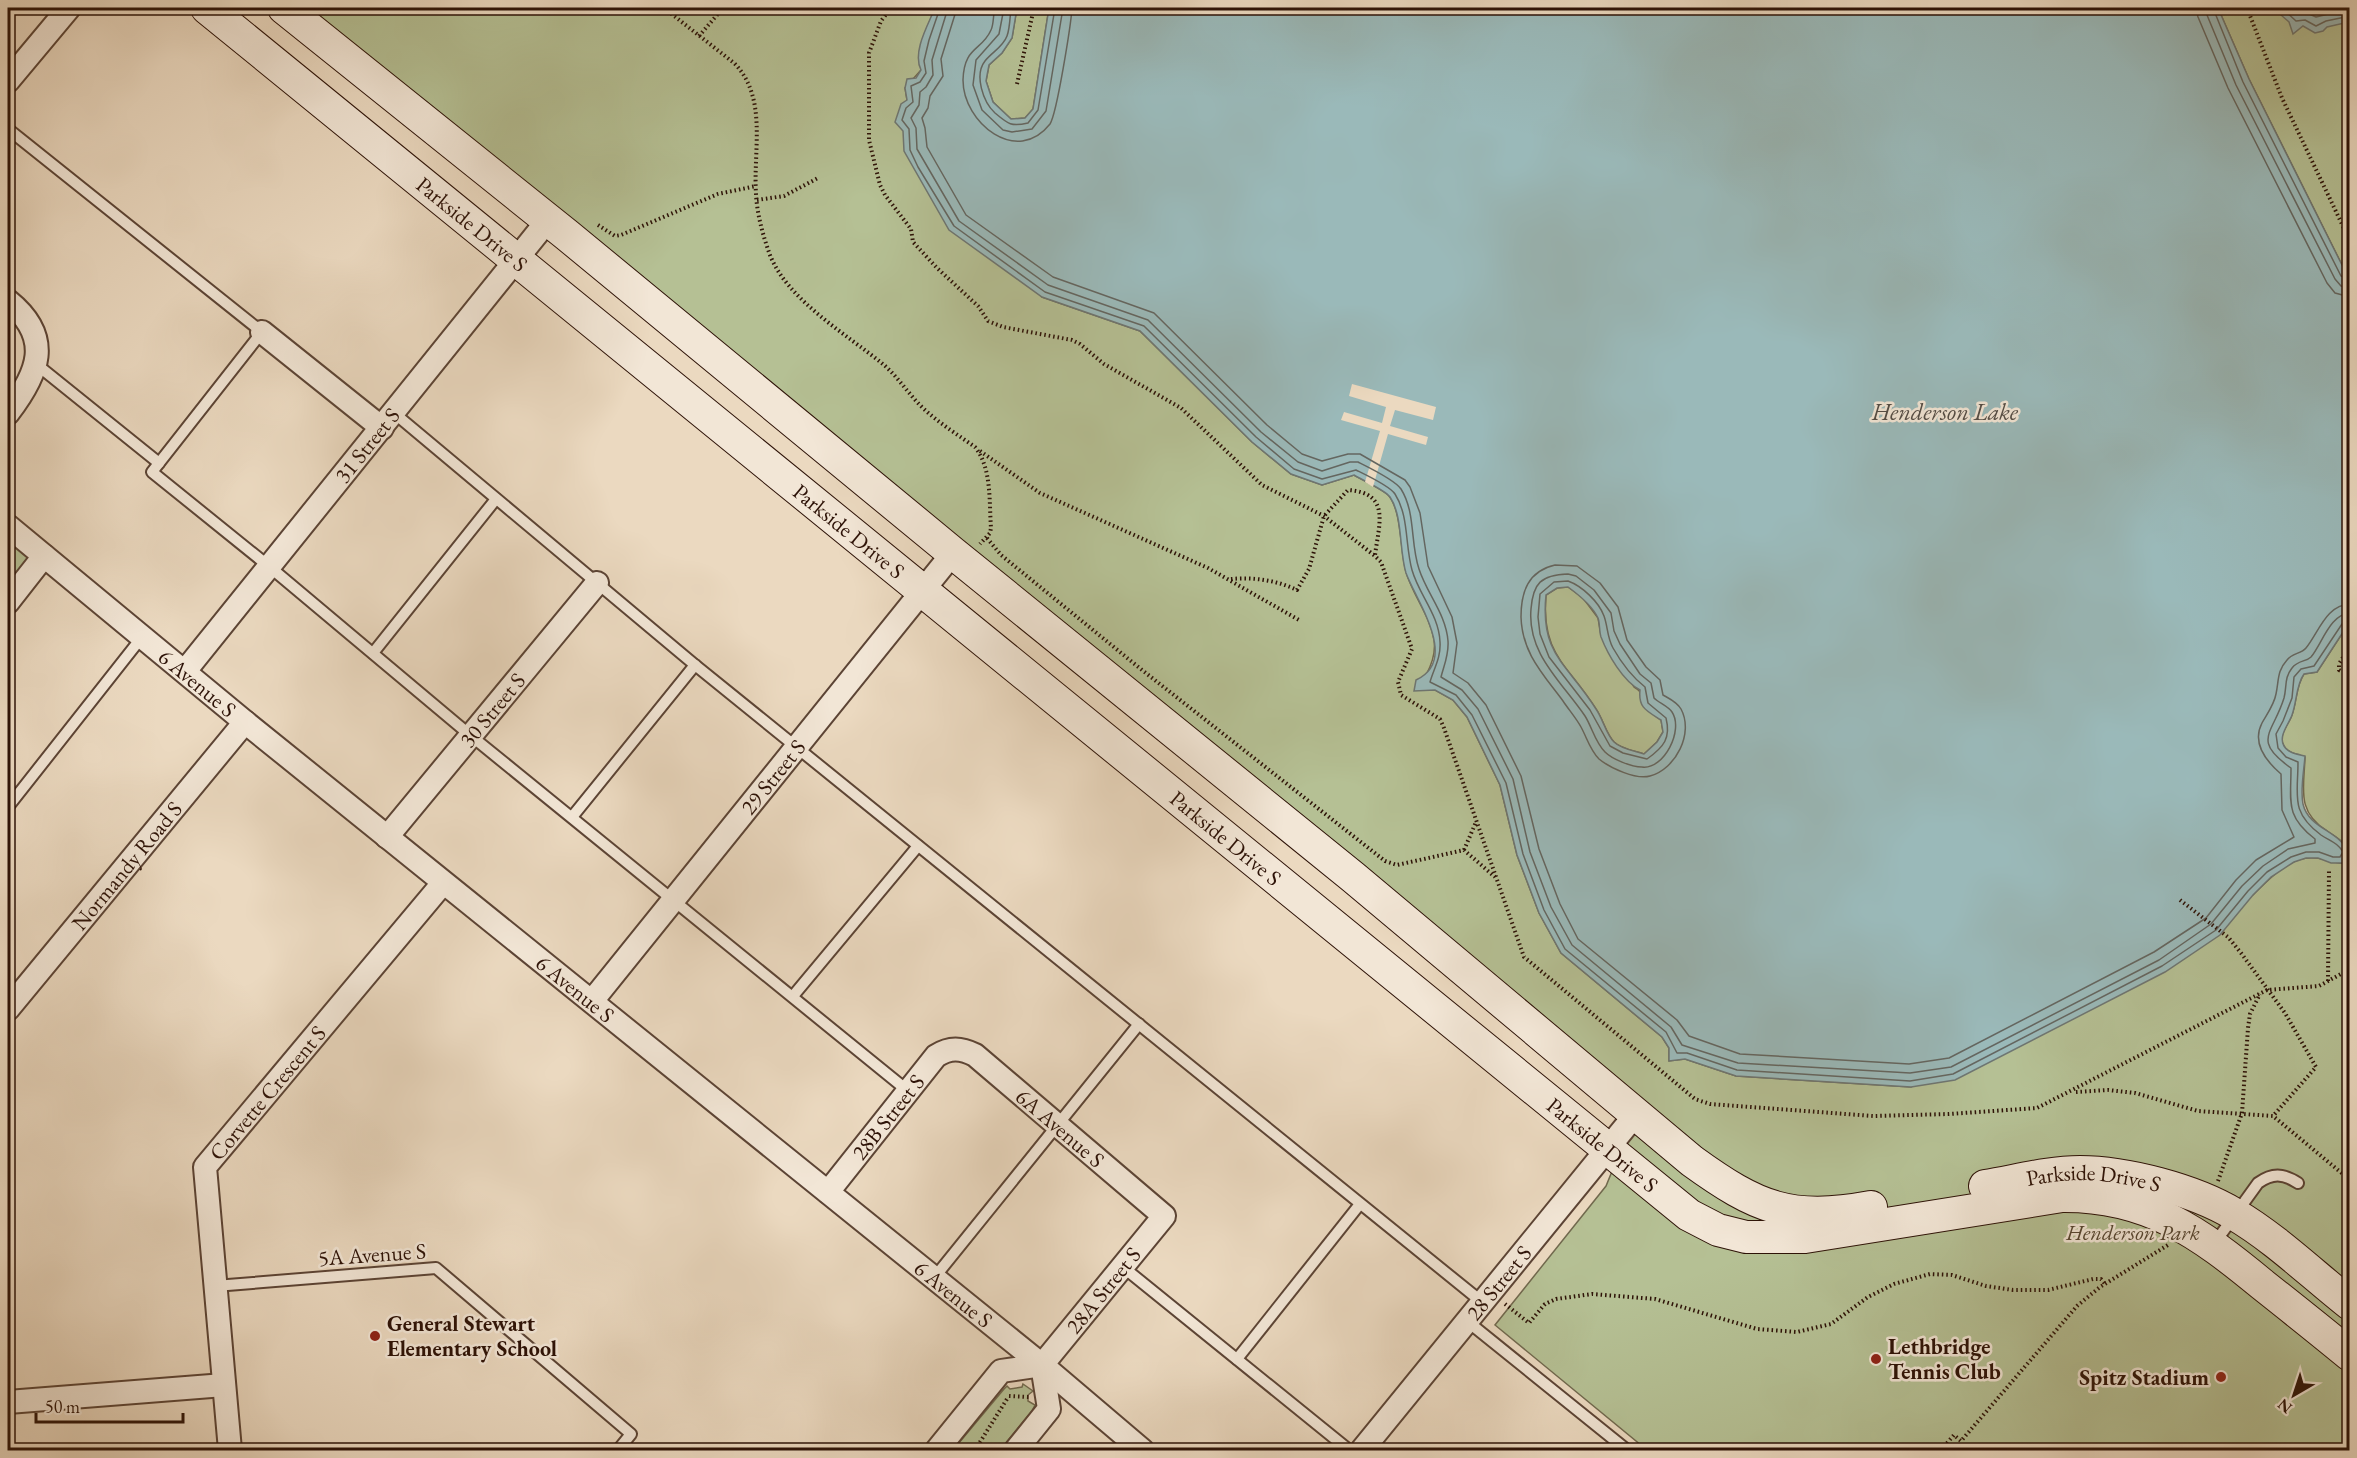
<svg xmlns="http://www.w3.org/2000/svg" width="2357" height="1458" font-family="'EB Garamond',serif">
<rect width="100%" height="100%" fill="#ebd9c0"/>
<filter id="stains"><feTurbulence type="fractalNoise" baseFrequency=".00333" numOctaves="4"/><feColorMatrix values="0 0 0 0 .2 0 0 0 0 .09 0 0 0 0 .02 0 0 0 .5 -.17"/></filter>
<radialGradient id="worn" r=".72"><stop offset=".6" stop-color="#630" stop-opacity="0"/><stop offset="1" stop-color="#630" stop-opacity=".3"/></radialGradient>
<g fill="#b5c094" stroke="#71694e" stroke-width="1.5">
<path d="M284,8H935L923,38L921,70L905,88L907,100L904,141L1042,297L1140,331L1252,442L1291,474L1322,485L1354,475C1362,480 1384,490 1389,496C1402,512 1400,552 1406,572C1413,596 1430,615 1434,640C1436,653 1432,664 1426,675L1435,690L1453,700L1467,717L1500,785L1517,855L1539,913L1561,953L1662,1037L1669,1048V1061L1685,1059L1736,1076L1911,1087L2253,895C2269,879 2290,855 2316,858C2326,859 2333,863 2343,863L2349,855V1450H1647L1495,1325L1606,1186L1635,1115Z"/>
<path d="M1017,8H1049L1033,109L1025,118L1011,119L993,102L986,81L989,65L1002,53L1012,38Z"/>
<path d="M2218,8H2349V279L2249,79Z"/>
<path d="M8,526L44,556L8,602Z"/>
<path d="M1568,587L1583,598L1598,618L1601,635L1634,687C1648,694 1644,710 1661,720L1663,732L1657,742L1644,754C1635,751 1621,749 1614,742C1606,734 1603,719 1596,709C1567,663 1541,655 1546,595L1557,588Z"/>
<path d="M2349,623V853C2342,839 2340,840 2327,831C2296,811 2304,789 2305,757C2297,754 2288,753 2284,746C2277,736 2289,724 2292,715C2297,701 2296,685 2304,674L2317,672Z"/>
<path d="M1023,1384L1033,1391L1028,1395V1401L1035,1405L1032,1411L1000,1450H953L1004,1389L1007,1386L1010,1389L1022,1387Z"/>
</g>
<g fill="#9ab9b9" stroke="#6e7672" stroke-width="1.5" fill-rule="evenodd">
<path d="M935,8H1017L1012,38L1002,53L989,65L986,81L993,102L1011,119L1025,118L1033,109L1049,8H2218L2249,79L2349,279V623L2317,672L2304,674C2296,685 2297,701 2292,715C2289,724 2278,736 2284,746C2288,753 2297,754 2305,756C2304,771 2300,790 2303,804C2309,830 2343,831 2349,855L2343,863H2331L2318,858H2306L2294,862L2271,877L2253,895L2220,935L2165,972L1955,1080L1911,1087L1736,1076L1685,1059L1669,1061V1048L1662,1037L1561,953L1539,913L1517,855L1500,785L1467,717L1453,700L1435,690L1414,691L1416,680C1460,660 1416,601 1406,573C1399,551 1403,516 1390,497C1385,490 1362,480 1354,475L1322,485L1291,474L1252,442L1140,331L1042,297L949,230L904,151L903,131L895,122L901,104L907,100L905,88L907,79L916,78L921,70C912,52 928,25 935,8ZM1568,587C1579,595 1592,605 1598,618C1600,623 1599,631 1601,637C1608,655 1623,681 1640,690C1638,708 1647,711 1661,720L1663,732L1657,742L1644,754C1635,751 1621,749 1614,742C1606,734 1603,719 1596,709C1567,663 1540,655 1546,595L1557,588Z"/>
<path d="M2273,8H2349V22L2327,27L2323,31L2315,33L2303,26L2293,34L2289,22Z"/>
</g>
<path fill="#ebd9c0" d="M1352,384L1436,407L1433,420L1395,410L1390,426L1428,437L1426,445L1388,434L1373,487L1365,482L1380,431L1341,420L1344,412L1382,423L1386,407L1349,396Z"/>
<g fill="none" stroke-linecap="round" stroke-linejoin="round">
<g stroke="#646660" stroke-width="1.5">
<path d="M940,8L929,40L924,61L926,73L920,82L911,86L913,102L906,108L902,120L909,129L910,150L918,167L954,226L1045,292L1144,326L1256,437L1294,469L1322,479L1356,470C1364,474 1390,486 1395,494C1409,516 1405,545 1412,570C1419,595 1439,615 1440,642C1441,658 1434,668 1430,682L1456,695L1472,715L1506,783L1523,854L1544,910L1565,949L1666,1032L1677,1053H1687L1737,1070L1910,1081L1953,1074L2162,966L2216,930L2248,891L2267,872L2291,857L2306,852H2319L2333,857H2340L2343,852C2338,843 2330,841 2321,835C2290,812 2298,796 2298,762L2286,757L2278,748L2276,734L2283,721L2292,698L2294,677L2301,669L2314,666L2342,624L2350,621"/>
<path d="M948,8L932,60L933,75L926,87L920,92L919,105L911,118L916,128L917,149L959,221L1048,285L1148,320L1261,432L1298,462L1322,471L1350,462H1358C1368,467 1395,480 1401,489C1416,513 1410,543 1419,569C1427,594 1446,614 1448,641C1449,655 1444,665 1441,677L1462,690L1478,709L1513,779L1530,852L1551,907L1572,945L1671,1027L1682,1045L1738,1063L1910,1073L1951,1067L2159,960L2211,924L2242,886L2263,866L2288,849L2315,843V839C2285,816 2291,802 2291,768C2251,740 2273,734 2284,698C2287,687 2284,678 2292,668C2298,660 2306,662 2311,657C2322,644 2330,614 2350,613"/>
<path d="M957,8L941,59L943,76L930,96L928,108L922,118L925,128L927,147L966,215L1053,277L1154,313L1267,425L1302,454L1322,461L1348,454H1360L1405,480L1410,487L1420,513L1428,566L1452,617L1457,643L1453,673L1468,683L1486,705L1521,776L1539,849L1560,904L1578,939L1677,1020L1689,1036L1740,1054L1909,1064L1949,1058L2154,952L2206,918L2236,880L2256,860L2294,837L2282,810L2281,774C2267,762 2251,744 2262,723C2267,714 2274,705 2276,694C2279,680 2277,671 2287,660C2292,653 2301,654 2306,648C2319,632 2326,605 2350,604"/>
<path d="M995,8C993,14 994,24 991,30C982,51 964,46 963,80C963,123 1017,166 1050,124C1057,113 1071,24 1072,8"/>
<path d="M1004,8L999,34L976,60L973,85L982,110L1003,130L1012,132L1032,129L1046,111L1063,8"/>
<path d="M1011,8C1010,16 1010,28 1007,36C1003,47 992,52 985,61C974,75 983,102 995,113C1008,124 1011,127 1028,123L1038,110L1055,8"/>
<path d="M2196,8L2198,17L2228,88L2327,283L2335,293L2350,297"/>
<path d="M2205,8L2207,15L2236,85L2335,279L2341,286L2350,288"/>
<path d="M2213,8L2243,82L2341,276L2350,280"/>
<path d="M2282,8L2296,21L2305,20L2316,26L2326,21L2350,16"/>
<path d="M2293,8L2299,12L2307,13L2316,17L2350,9"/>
<path d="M1555,565L1577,566L1600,583L1618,607L1627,640L1646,667L1660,680L1663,695C1670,699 1677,702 1681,709C1694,733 1676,769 1650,776C1636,780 1610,768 1599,759C1590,750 1587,738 1581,727C1576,718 1569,710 1563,701C1543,674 1522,653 1521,617C1521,592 1528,571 1555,565Z"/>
<path d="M1568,574L1576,576L1594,590L1611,613L1614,631L1620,644L1640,674L1651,683L1654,698C1659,703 1668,706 1672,712C1684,730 1664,770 1642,767C1631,767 1612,759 1605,752C1595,742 1592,727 1585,716C1562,682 1527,654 1531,609C1533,583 1541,575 1568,574Z"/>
<path d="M1568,581C1582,586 1599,602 1604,616C1608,627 1607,637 1613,648C1622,664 1631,676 1645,687L1648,703L1666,718C1671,738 1664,747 1647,759L1623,753L1610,746L1590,710L1549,657L1540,634L1538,617L1540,594L1554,582Z"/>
</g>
<g stroke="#5c4435" stroke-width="14">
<g id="lane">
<path d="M8,129L262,332L152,472L271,568L470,735L908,1091"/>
<path d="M36,364L159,463"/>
<path d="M394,413L695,665L1482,1302"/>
<path d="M373,653L496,499"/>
<path d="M8,807L142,637"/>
<path d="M572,817L695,665"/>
<path d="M793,996L918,846"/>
<path d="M2214,1244L2258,1183C2272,1173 2283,1173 2298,1183"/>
<path d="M1123,1267L1349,1450"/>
<path d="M934,1278L1139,1024"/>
<path d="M215,1286L436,1268L631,1434L618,1450"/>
<path d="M1467,1321L1627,1450"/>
<path d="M1237,1359L1360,1204"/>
</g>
</g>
<g stroke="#5c4435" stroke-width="26">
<g id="street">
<path d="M8,81L69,8"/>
<path d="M8,301C54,338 38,374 8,413"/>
<path d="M262,332L382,428"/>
<path id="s1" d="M8,526L245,722L1042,1365L1142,1450"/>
<path d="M8,602L44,556"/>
<path id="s2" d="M185,671L548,220"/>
<path id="s3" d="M387,837L597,583"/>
<path id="s4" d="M592,1001L953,553"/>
<path id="s5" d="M8,1009L245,722"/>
<path id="s6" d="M828,1192L936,1056C950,1047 961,1048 975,1055L1164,1216L1042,1365"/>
<path d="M8,1402L224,1385"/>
<path id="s7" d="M230,1450L205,1167L443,883"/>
<path d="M937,1450L1001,1371L1042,1365"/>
<path d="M1016,1450L1049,1409L1042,1365"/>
<path id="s8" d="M1362,1450L1635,1115"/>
</g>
</g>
<g stroke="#2d1207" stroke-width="34">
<g id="secondary">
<path id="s9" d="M207,8L1689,1215L1718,1230L1746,1237H1805L2062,1196C2148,1195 2200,1233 2263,1285C2292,1308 2321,1331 2350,1355"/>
<path d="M284,8L567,235L953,553L1353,877L1692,1161C1757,1208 1790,1222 1871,1207"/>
<path id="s10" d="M1985,1186C2016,1181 2048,1172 2080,1172C2126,1172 2194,1190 2234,1214C2275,1238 2312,1274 2350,1304"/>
</g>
</g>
<g stroke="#2d1207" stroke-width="4" stroke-dasharray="1.5 3" stroke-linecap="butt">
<path d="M664,8L734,63C768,97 753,150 756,194C757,214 763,236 770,255C788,301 848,335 884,365C899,378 909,395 924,409C939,423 958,435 975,447C992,468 989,502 991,528L990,533L980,544"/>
<path d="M891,8L881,21L869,53V140L880,185L885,195L911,229L913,242L937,268L978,306L988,321L1003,327L1072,340L1080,344L1104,364L1181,408L1262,485L1324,516L1375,556L1381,562L1412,649L1398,682L1401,695L1440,719L1444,728L1524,957L1695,1099L1710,1104L1873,1116L1949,1114L2037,1108L2267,990L2319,986L2350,969"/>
<path d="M2247,8L2282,98L2350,241"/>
<path d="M699,36L723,8"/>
<path d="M1017,84L1034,8"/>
<path d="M757,200L784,196L818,178"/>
<path d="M598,225L615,236L621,235L718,194L756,186"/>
<path d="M980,451L1040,493L1208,568L1299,620"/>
<path d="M987,538L1001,555L1142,670L1385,861L1397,865L1464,850L1495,877"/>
<path d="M1231,579C1253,577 1276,580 1297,590L1309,569L1324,516L1348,490C1391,493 1379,524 1375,555"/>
<path d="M2350,646L2339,664V670L2350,676"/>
<path d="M1464,850L1476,822"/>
<path d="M2180,900L2228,937L2241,953L2285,1013L2316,1067L2273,1116"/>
<path d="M2328,981L2329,870"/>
<path d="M2076,1092L2108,1090L2135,1093L2198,1111L2273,1116L2350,1180"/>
<path d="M2218,1181L2242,1113L2248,1028L2250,1014L2260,994"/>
<path d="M1505,1304L1529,1323L1545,1304L1556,1299L1592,1294L1655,1299L1757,1329L1797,1332L1831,1324L1868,1297L1894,1284L1930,1274L1952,1275L1986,1286L2013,1290H2048L2093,1279H2101L2105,1284"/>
<path d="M1009,1396L1029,1397"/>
<path d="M975,1450L1007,1399"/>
<path d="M1941,1450L1954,1435L1961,1441L2077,1306L2100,1287L2168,1245"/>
</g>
<use href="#lane" stroke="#f2e6d6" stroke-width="10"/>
<use href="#street" stroke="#f2e6d6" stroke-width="22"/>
<use href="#secondary" stroke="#f2e6d6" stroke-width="32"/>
</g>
<g fill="#8f2418" stroke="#f2e6d6" stroke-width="2">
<circle cx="375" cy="1336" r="6"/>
<circle cx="1876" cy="1359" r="6"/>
<circle cx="2221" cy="1377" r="6"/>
</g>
<g text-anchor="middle" stroke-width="5" stroke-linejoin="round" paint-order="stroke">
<g font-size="22" fill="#2d1207" stroke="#f2e6d6">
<text dy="8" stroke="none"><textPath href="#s9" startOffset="342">Parkside Drive S</textPath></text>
<text dy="8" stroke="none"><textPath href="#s2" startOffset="290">31 Street S</textPath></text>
<text dy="8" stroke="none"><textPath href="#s9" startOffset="828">Parkside Drive S</textPath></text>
<text dy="8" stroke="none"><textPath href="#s1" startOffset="246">6 Avenue S</textPath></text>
<text dy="8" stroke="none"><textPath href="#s3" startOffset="165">30 Street S</textPath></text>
<text dy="8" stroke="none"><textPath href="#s4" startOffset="288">29 Street S</textPath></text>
<text dy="8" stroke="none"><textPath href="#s9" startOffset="1314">Parkside Drive S</textPath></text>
<text dy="8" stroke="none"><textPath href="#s5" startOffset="186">Normandy Road S</textPath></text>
<text dy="8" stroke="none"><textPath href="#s1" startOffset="732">6 Avenue S</textPath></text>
<text dy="8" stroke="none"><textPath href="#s7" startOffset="381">Corvette Crescent S</textPath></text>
<text dy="8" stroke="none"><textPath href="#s6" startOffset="96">28B Street S</textPath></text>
<text dy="8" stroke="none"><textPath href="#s6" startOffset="327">6A Avenue S</textPath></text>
<text dy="8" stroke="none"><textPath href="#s9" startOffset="1800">Parkside Drive S</textPath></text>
<text dy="8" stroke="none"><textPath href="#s10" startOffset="110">Parkside Drive S</textPath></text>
<text transform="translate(372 1254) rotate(-4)" y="8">5A Avenue S</text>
<text dy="8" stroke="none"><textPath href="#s8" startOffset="216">28 Street S</textPath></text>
<text transform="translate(1103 1290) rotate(-51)" y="8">28A Street S</text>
<text dy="8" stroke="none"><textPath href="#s1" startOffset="1218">6 Avenue S</textPath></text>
</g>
<g font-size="22" font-style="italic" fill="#564631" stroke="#f2e6d6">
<text x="2133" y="1240">Henderson Park</text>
</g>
<g font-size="22" font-weight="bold" fill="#2d1207" stroke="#f2e6d6" text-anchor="start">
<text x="387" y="1331">General Stewart<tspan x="387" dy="25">Elementary School</tspan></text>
<text x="1888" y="1354">Lethbridge<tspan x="1888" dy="25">Tennis Club</tspan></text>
<text x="2209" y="1385" text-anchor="end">Spitz Stadium</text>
</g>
<g font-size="24" font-style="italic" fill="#534c45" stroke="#f2e6d6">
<text x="1945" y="420">Henderson Lake</text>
</g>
</g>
<rect width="2357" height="1458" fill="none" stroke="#ebd9c0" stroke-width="30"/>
<rect x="9" y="9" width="2339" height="1440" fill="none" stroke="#2d1207" stroke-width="3"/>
<rect x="15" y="15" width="2327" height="1428" fill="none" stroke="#2d1207" stroke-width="1.5"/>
<g transform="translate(2294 1395) rotate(219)" stroke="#f2e6d6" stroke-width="4.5" paint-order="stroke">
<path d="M0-4.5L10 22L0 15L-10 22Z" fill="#2d1207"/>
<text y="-9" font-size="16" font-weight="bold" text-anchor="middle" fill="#2d1207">N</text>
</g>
<path d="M36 1413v9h147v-9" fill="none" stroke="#2d1207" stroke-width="3"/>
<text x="45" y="1413" font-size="18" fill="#2d1207" stroke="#f2e6d6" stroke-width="4.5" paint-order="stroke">50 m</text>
<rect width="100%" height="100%" filter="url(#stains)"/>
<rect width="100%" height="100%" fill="url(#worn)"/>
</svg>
